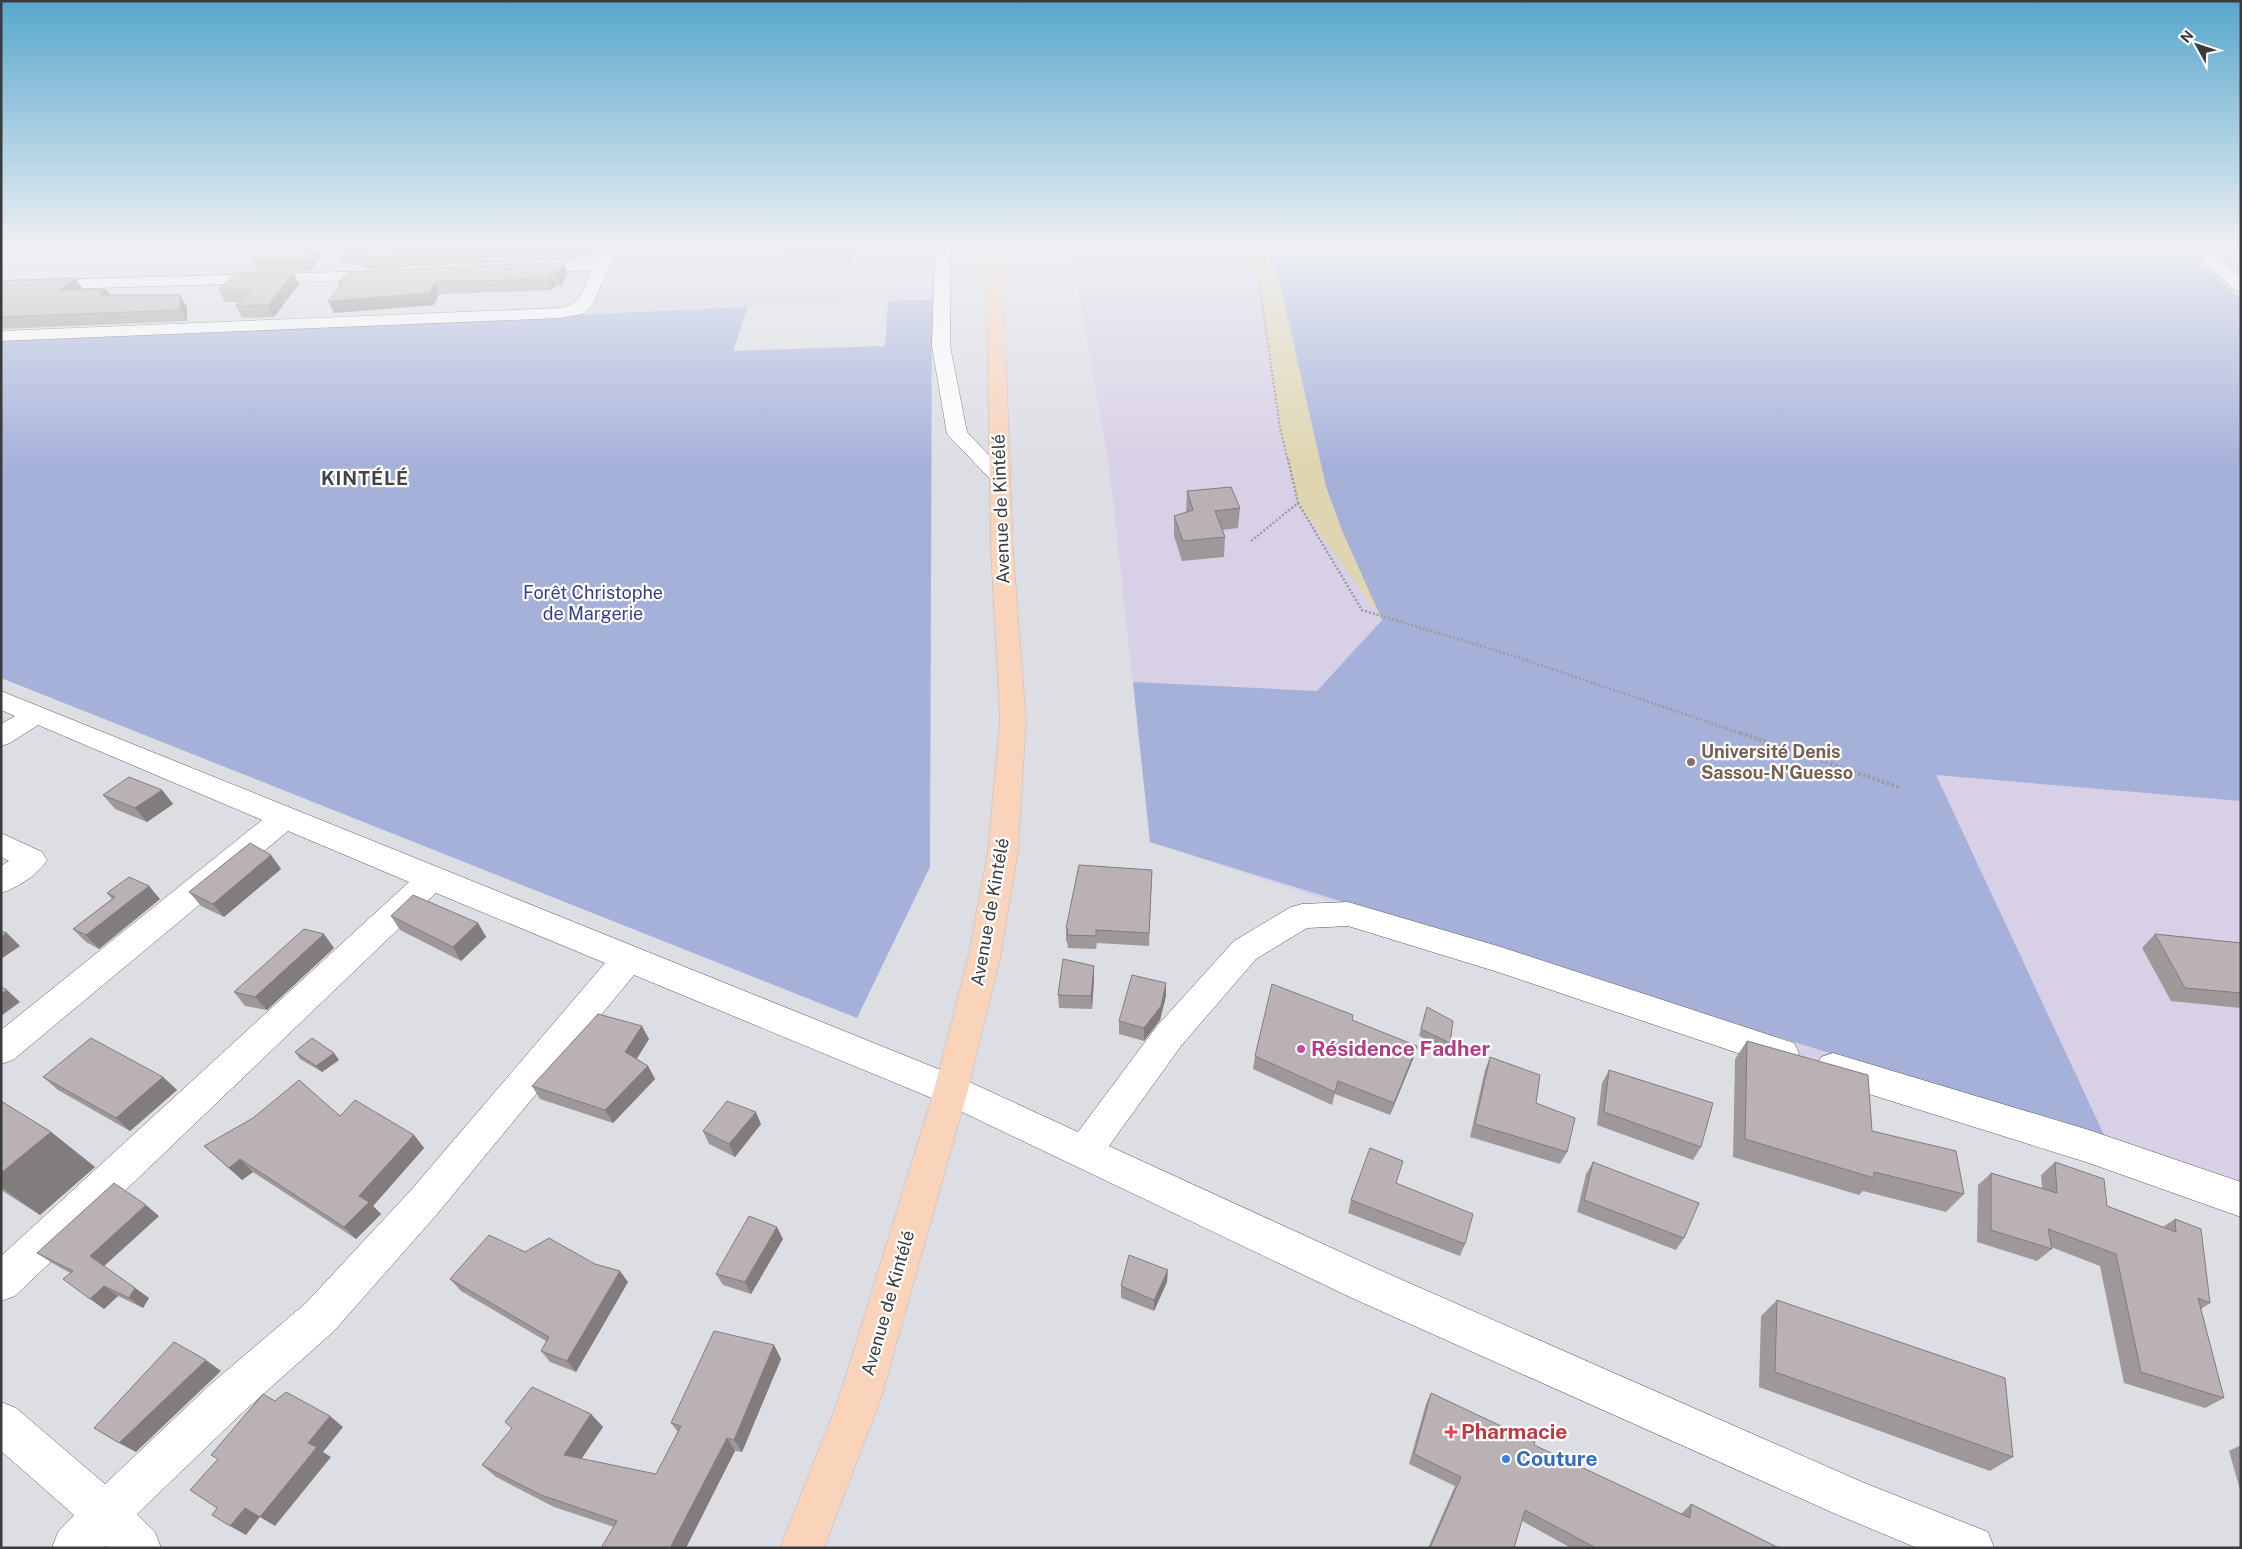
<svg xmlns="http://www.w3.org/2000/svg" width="2242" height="1549" font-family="'Public Sans',sans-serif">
<rect width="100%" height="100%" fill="#dcdee4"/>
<g fill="#d8d0e6">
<path d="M619,249H932V300L589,314Z"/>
<path d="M1071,249H2241V1200L1150,842L1110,473Z"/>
</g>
<g fill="#a6b1da">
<path d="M1265,249H2181L2241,299V801L1936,775L2106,1139L1150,842L1133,682L1317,691L1382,620L1342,531L1326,487L1279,280Z"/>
<path d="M932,300L930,867L857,1018L1,678V341L748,307L733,351L885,346L888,301Z"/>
</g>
<path fill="#dfd5b0" d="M1249,249H1265L1279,280L1326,487L1342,531L1382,620L1298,503L1280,428L1256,262Z"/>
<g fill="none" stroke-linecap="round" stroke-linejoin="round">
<g stroke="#585a5f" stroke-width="1">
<g id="minor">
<path d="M601,249H617L592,306L583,314L560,318L1,341V331L560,308C582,304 583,289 592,270L530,274L522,269L524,266L596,260Z"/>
<path d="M935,249H951L950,346L967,432L1006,473L1009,477L1006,481L999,483L992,481L947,434L932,346Z"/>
<path d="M2189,249H2207L2241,277V291L2235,290Z"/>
<path d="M382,271L388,273L390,276L388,279L1,291V281Z"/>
<path d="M1,691L963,1079L1078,1132L1157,1026L1234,941L1291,907L1302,904L1348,902L1501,947L1794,1043L1799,1053L1794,1063L1782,1068L1501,973L1348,926L1307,928L1256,959L1181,1046L1109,1146L1382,1271L1862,1482L1988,1532L1994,1548H1917L1838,1515L1354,1299L939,1101L634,975L438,1213L334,1331L242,1413L137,1514L155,1532L161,1548H108L106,1546L104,1548H52L58,1532L74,1515L1,1451V1402L16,1408L105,1484L212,1383L306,1303L412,1189L605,963L436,893L15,1296L1,1301V1256L409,882L288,831L13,1060L1,1064V1030L262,820L38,725L10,743L1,746V724L15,716L1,710Z"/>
<path d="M1,833L42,852L47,860C38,875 17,888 1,893V866L9,861L1,857Z"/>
<path d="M1833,1053L2089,1130L2241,1182V1217L2089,1163L1821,1079L1816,1068L1821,1057Z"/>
</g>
</g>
<g stroke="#bcbcbd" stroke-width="1">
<path id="major" d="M986,249H1002L1013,550L1026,721L1018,851L1000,958L968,1090L881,1398L824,1548H780L839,1398L934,1090L968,958L988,851L1000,721L991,550Z"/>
</g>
<path stroke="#9b9ca0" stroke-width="2" stroke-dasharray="2 2" stroke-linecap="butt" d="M1249,249L1256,262L1280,428L1288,461"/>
<g stroke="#9b9ca0" stroke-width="2.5" stroke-dasharray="2 2" stroke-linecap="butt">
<path d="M1298,503L1362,610L1514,656L1743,734"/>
<path d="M1251,541L1298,503L1288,459"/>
</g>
<path stroke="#9b9ca0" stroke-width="4" stroke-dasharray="2.5 2.5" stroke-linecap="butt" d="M1740,733L1901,788"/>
<use href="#minor" fill="#fff" fill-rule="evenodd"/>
<use href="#major" fill="#fad3bb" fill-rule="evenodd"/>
</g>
<g fill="#9f989a">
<path d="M341,249H591L589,255L577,256L576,259L364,269L362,265L343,264L338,253Z"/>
<path d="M781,249H859L848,262L827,260L824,262L785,257L783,250Z"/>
<path d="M320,258L310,271H258L252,260Z"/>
<path d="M564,262L568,273L561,286H555L552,290L439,294L434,305L334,313L340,288L338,284Z"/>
<path d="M294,273L299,284L274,317L242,318L236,306L240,302H225L219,290Z"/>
<path d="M1,281L83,290L110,295L187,307V321L1,329Z"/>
<path d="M1187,491L1240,508L1238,528L1222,530L1225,537L1224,557L1182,561L1174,536V516L1186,513Z"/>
<path d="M162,790L173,804L147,822L115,809L103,795Z"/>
<path d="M271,855L281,869L224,917L201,906L189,892Z"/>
<path d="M1152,870L1149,946L1097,943L1096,949L1068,948L1067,942L1066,941V928Z"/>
<path d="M107,893L160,899L99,949L86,942L73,929L112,899Z"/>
<path d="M391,916L478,923L486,937L461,961L400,930Z"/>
<path d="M2155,934L2241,943V1008L2171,1001L2142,948Z"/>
<path d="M334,948L267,1010L245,1006L234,992Z"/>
<path d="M1094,966V980L1092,1009L1059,1008L1058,995Z"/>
<path d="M1166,996L1160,1020L1144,1041L1119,1034V1021Z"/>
<path d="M1425,1013L1450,1043L1448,1049L1419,1036Z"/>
<path d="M1352,1020L1413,1059L1390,1115L1335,1094L1332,1105L1253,1069L1255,1056Z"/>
<path d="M649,1039L637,1059L648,1066L655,1079L613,1123L540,1099L532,1086Z"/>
<path d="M1747,1041L1872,1131L1964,1194L1946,1212L1863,1191L1859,1195L1733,1157L1735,1059Z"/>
<path d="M295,1052L339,1060L322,1072L300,1059Z"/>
<path d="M1490,1057L1567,1152L1560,1164L1470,1137L1485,1070Z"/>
<path d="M1609,1070L1701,1147L1693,1160L1597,1125L1602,1083Z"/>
<path d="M43,1077H163L177,1090L130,1131L58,1090Z"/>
<path d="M1,1101L51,1132L95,1167L40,1215L1,1190Z"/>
<path d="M340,1116L414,1135L424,1148L373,1206L381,1214L356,1239L253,1172L242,1180L204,1146Z"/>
<path d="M761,1124L735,1157L709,1144L703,1131Z"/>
<path d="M1593,1162L1684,1238L1676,1250L1577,1212L1586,1174Z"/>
<path d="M2055,1162L2107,1206L2163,1227L2175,1219L2210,1303L2201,1309L2224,1398L2205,1408L2124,1383L2100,1266L2051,1247L2052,1249L2037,1261L1977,1242L1978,1185L1991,1173L2042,1188L2041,1175Z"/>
<path d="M1396,1183L1465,1244L1460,1256L1348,1213L1351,1200Z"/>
<path d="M159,1216L104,1266L149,1298L143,1308L118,1296L104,1309L70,1273L52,1263L37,1253Z"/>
<path d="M783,1239L751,1294L723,1285L716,1274Z"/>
<path d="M525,1252L595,1264L628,1282L576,1372L550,1362L541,1351L546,1341L461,1291L450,1279Z"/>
<path d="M1167,1282L1154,1311L1121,1298V1286Z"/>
<path d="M1777,1300L2013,1457L1990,1471L1759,1387L1761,1316Z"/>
<path d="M774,1345L781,1359L742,1452L735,1451L614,1527L554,1507L496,1477L482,1465L591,1414L603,1427L581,1459L656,1474L678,1432L671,1423Z"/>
<path d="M1431,1393L1534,1445L1681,1514L1691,1504L1779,1548H1571L1522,1521L1514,1548H1428L1455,1486L1409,1464L1426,1404Z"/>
<path d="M2241,1445V1493L2229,1451Z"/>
</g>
<g fill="#827c7d">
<path d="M313,249H316L320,258L310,271L305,259Z"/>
<path d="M573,249H575L577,256L576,259Z"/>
<path d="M588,249H591L589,255Z"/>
<path d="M822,249H825L827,260L824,262Z"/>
<path d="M846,249H859L848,262Z"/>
<path d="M564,262L568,273L561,286L557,274Z"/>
<path d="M294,273L299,284L274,317L268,305Z"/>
<path d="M551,274L555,286L552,290L549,279Z"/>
<path d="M76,278L83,290L58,291Z"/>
<path d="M435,282L439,294L434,305L334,313L328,301Z"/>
<path d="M106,289L113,300L99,295Z"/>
<path d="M180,295L187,307V321L180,310Z"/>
<path d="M162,790L173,804L147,822L135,808Z"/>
<path d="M271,855L281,869L224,917L213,904Z"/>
<path d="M149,886L160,899L99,949L86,935Z"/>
<path d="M478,923L486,937L461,961L453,947Z"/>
<path d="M7,933L20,946L1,959V937Z"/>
<path d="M324,934L334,948L267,1010L255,997Z"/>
<path d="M1094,966V980L1092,1009L1091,996Z"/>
<path d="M1166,983V996L1160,1020L1144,1041V1028Z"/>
<path d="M7,990L20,1002L1,1016V994Z"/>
<path d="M642,1026L649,1039L632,1065L625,1052Z"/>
<path d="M1417,1046L1413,1059L1390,1115L1394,1103Z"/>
<path d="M334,1053L339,1060L322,1072L316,1066Z"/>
<path d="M648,1066L655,1079L613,1123L605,1110Z"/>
<path d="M163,1077L177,1090L130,1131L116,1118Z"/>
<path d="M756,1112L761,1124L735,1157L729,1144Z"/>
<path d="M51,1132L95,1167L40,1215L1,1187V1173Z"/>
<path d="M414,1135L424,1148L373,1206L381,1214L356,1239L344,1227L359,1196Z"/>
<path d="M240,1159L253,1172L242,1180L229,1168Z"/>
<path d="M146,1205L159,1216L104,1266L90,1256Z"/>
<path d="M777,1227L783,1239L751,1294L745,1282Z"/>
<path d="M1168,1270L1167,1282L1154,1311V1300Z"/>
<path d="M620,1271L628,1282L576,1372L567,1361Z"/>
<path d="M104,1286L118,1296L104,1309L90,1299Z"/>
<path d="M135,1288L149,1298L143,1308L129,1298Z"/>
<path d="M774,1345L781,1359L742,1452L734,1440Z"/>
<path d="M206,1360L221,1371L136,1452L119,1443Z"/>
<path d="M591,1414L603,1427L576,1467L564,1455Z"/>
<path d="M330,1416L343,1427L323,1452L331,1457L275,1526L260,1517L246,1535L230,1526L245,1508L308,1443Z"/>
<path d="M727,1438L735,1451L686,1548H670Z"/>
</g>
<g fill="#b9b1b3" stroke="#827c7d">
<path d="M264,249H313L305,259L252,260Z"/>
<path d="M341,249H538L359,258L363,253H338Z"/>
<path d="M564,262L557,274H551L549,279L435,282L429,293L328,301L343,284H338L348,272Z"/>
<path d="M237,273H294L268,305L236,306L251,290H219Z"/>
<path d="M76,278L58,291L106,289L99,295H180V310L1,317V281Z"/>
<path d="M1231,487L1240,508L1215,511L1225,537L1183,541L1174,516L1193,510L1187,491Z"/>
<path d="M129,777L162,790L135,808L103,795Z"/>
<path d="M250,843L271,855L213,904L189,892Z"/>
<path d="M1079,865L1152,870L1149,933L1096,930V936L1067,935L1068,929L1066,928Z"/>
<path d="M129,877L149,886L86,935L73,929L115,897L107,893Z"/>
<path d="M413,895L478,923L453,947L391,916Z"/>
<path d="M304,929L324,934L255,997L234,992Z"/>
<path d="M1,931L7,933L1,937Z"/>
<path d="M2155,934L2241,943V993L2185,988Z"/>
<path d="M1063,959L1094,966L1091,996L1058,995Z"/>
<path d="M1132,975L1166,983L1161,1006L1144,1028L1119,1021Z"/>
<path d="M1272,984L1353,1015L1352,1020L1417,1046L1394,1103L1338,1081L1335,1092L1255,1056Z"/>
<path d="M1,987L7,990L1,994Z"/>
<path d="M1427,1007L1453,1021L1450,1043L1421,1029Z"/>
<path d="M598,1014L642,1026L625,1052L648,1066L605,1110L532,1086Z"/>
<path d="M91,1038L163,1077L116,1118L43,1077Z"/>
<path d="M312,1038L334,1053L316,1066L295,1052Z"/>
<path d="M1747,1041L1868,1075L1872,1131L1956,1151L1964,1194L1874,1172V1178L1745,1139Z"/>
<path d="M1490,1057L1540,1075L1536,1103L1575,1118L1567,1152L1475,1124Z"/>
<path d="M1609,1070L1713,1103L1701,1147L1604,1112Z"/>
<path d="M299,1080L340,1116L355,1100L414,1135L359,1196L369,1202L344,1227L240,1159L229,1168L204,1146L253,1118Z"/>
<path d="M1,1101L51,1132L1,1173Z"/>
<path d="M727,1101L756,1112L729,1144L703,1131Z"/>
<path d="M1370,1148L1403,1161L1396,1183L1473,1214L1465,1244L1351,1200Z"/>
<path d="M1593,1162L1699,1203L1684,1238L1584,1200Z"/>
<path d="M2055,1162L2104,1179L2107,1206L2176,1232L2175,1219L2201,1229L2210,1303L2198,1298L2224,1398L2141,1372L2116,1254L2048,1229L2052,1249L1991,1230V1173L2057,1193Z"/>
<path d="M114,1183L146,1205L90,1256L135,1288L129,1298L104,1286L90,1299L63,1279L73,1271L37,1253Z"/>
<path d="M749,1216L777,1227L745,1282L716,1274Z"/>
<path d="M489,1235L525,1252L549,1238L595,1264L620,1271L567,1361L541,1351L549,1337L450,1279Z"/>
<path d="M1129,1255L1168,1270L1154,1300L1121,1286Z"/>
<path d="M1777,1300L2005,1378L2013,1457L1775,1372Z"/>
<path d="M714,1331L774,1345L734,1440L727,1438L670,1548H601L617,1521L541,1495L482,1465L512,1428L505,1422L532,1387L591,1414L564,1455L656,1474L681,1426L671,1423Z"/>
<path d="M174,1342L206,1360L119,1443L94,1428Z"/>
<path d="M286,1392L330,1416L308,1443L317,1447L260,1517L245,1508L230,1526L212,1515L217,1508L190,1490L218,1459L211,1455L263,1394L275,1401Z"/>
<path d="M1431,1393L1535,1442L1534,1445L1690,1518L1691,1504L1779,1548H1596L1525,1510L1514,1548H1430L1461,1477L1414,1454Z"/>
</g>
<linearGradient id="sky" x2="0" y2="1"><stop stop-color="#57a7cc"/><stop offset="0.53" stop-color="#eff0f3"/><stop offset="1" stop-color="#eff0f3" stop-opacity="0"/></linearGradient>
<rect width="2242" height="466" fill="url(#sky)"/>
<circle fill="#8d6e63" stroke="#fff" stroke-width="2" cx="1691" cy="762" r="5"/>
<circle fill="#d1479c" stroke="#fff" stroke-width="2" cx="1301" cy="1049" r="5"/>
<path fill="#e0444e" stroke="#fff" stroke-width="2" d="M1448.5 1424.5h5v5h5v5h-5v5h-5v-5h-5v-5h5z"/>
<circle fill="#3f7fe0" stroke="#fff" stroke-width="2" cx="1506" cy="1459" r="5"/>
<g text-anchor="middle" stroke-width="4.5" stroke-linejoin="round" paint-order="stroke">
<g font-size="18" fill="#3a3b3d" stroke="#fff">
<text transform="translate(1001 509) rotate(-92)" y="6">Avenue de Kintélé</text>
<text transform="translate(990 912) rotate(-80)" y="6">Avenue de Kintélé</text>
<text transform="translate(888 1303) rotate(-74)" y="6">Avenue de Kintélé</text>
</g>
<g font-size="18" fill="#343f8c" stroke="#fff">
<text x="593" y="599">Forêt Christophe<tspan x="593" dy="21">de Margerie</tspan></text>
</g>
<g font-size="18" font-weight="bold" fill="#785e54" stroke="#fff" text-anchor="start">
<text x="1701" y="758">Université Denis<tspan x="1701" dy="21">Sassou-N'Guesso</tspan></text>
</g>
<g font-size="19" font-weight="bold" letter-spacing="1" fill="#424349" stroke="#fff">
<text x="365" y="485">KINTÉLÉ</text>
</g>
<g font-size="21" font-weight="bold" fill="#b23c85" stroke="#fff" text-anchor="start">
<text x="1311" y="1056">Résidence Fadher</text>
</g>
<g font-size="21" font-weight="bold" fill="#be3a42" stroke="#fff" text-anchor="start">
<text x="1461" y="1439">Pharmacie</text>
</g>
<g font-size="21" font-weight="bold" fill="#366cbe" stroke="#fff" text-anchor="start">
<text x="1516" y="1466">Couture</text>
</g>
</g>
<rect width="2242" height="1549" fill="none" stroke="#3a3b3d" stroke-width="5"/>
<g transform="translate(2197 45) rotate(310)" stroke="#ffffff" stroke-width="4" paint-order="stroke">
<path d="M0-4L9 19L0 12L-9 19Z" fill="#3a3b3d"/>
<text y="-8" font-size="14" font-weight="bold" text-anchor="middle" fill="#3a3b3d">N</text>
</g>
</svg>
